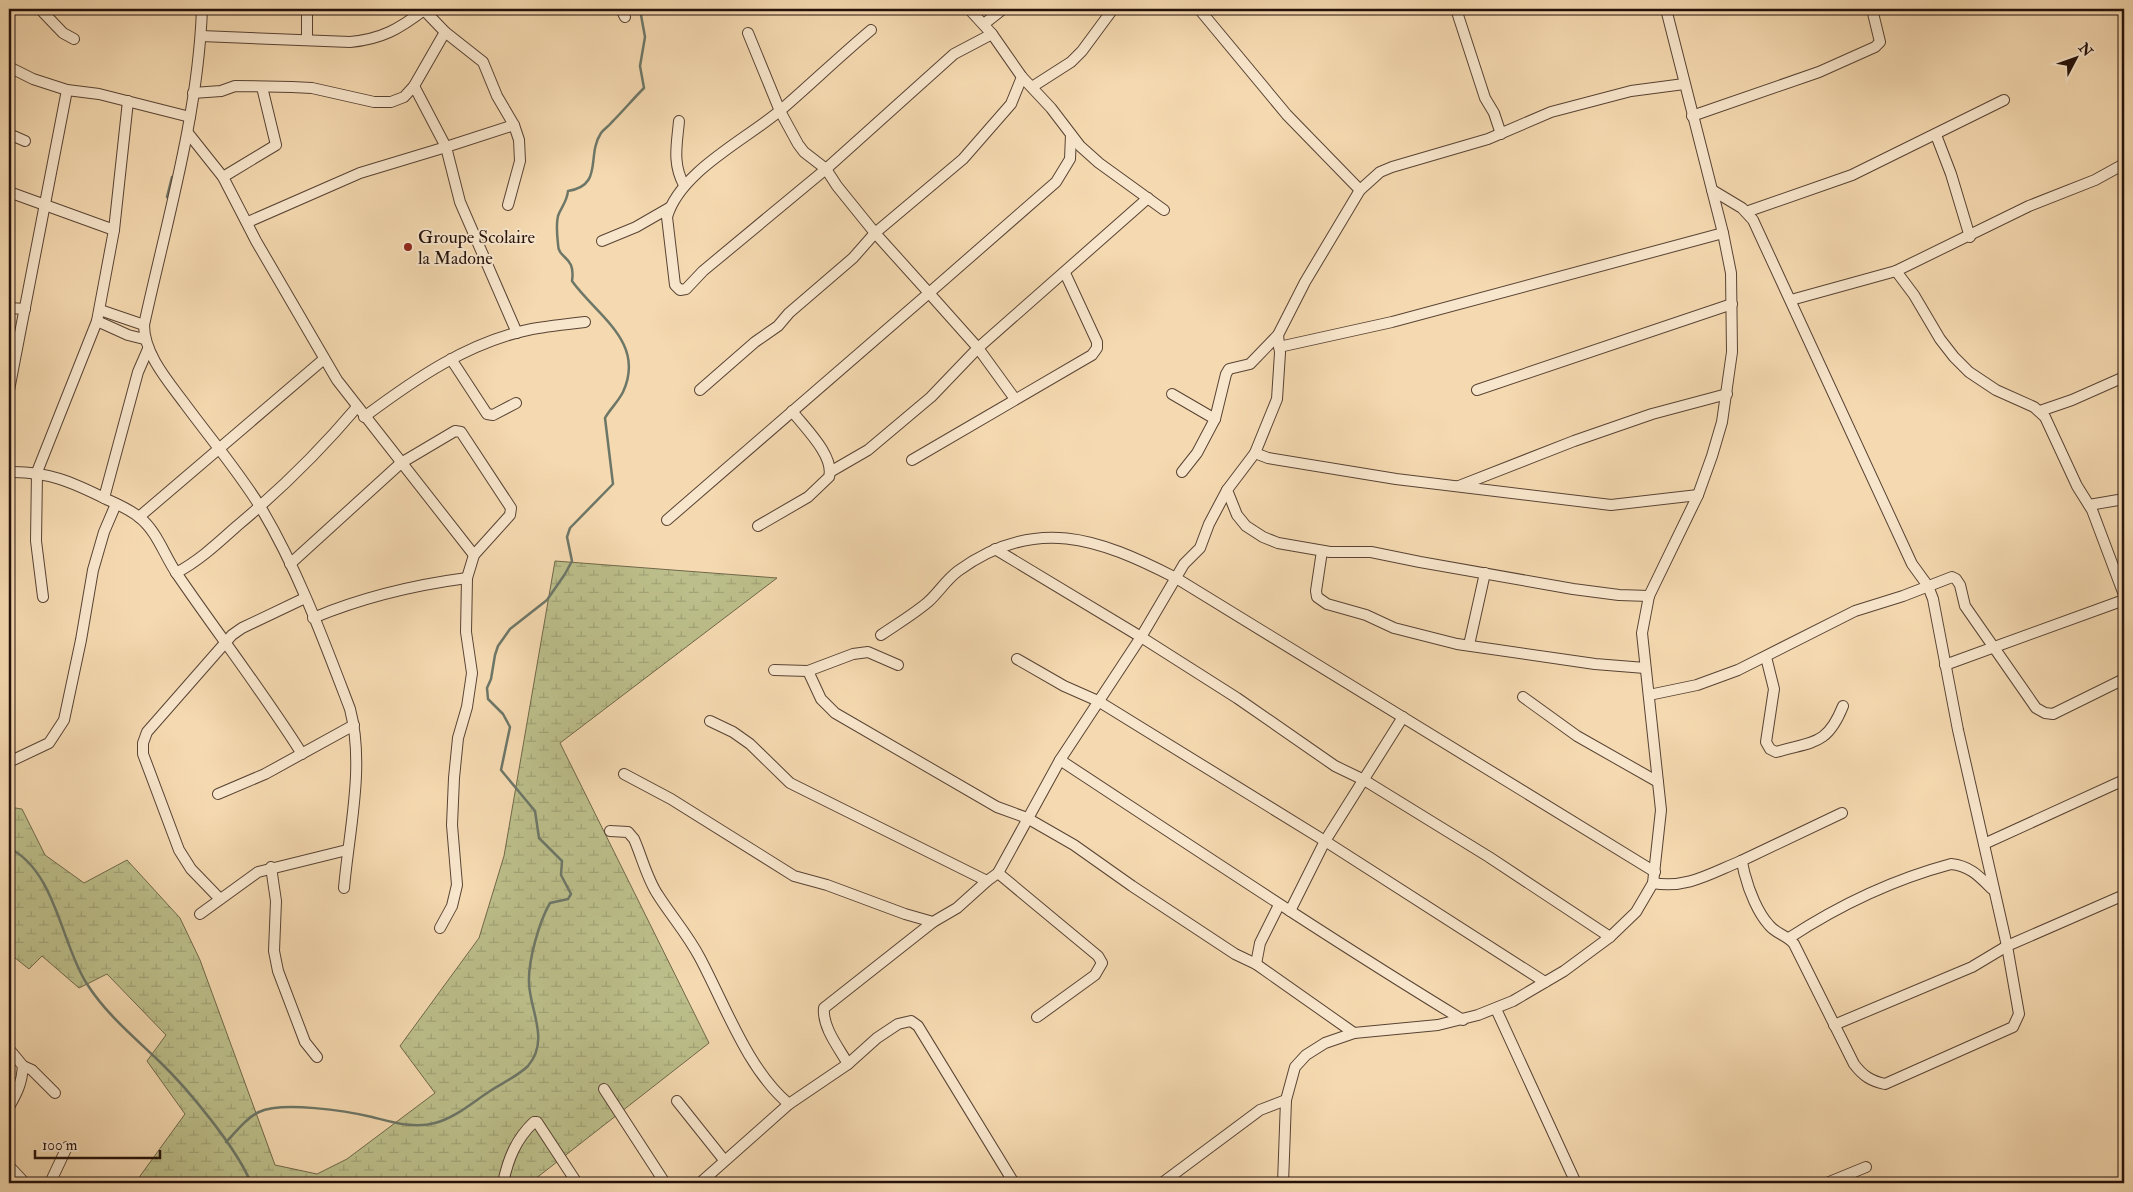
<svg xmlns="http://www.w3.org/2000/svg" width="2133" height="1192" font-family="'IM FELL Double Pica',serif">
<defs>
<pattern id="wetland-marsh" width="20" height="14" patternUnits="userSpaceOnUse" patternTransform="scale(1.25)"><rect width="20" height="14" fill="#bcbf8b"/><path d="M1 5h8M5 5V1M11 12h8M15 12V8" fill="none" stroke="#a1a377"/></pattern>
</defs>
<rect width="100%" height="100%" fill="#f5d9b0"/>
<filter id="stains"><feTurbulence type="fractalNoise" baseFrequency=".004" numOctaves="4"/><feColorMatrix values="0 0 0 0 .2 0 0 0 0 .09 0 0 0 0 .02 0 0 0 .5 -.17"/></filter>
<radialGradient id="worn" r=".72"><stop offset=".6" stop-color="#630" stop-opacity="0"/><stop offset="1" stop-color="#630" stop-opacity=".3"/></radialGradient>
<path fill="url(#wetland-marsh)" stroke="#70684a" d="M555,561L777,578L560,743L709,1043L530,1183H135L185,1114L147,1061L166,1035L107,974L79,988L42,956L29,969L9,953V807L22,809L45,855L84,883L127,860L180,918L200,960L275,1165L317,1174L347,1159L435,1093L400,1046L479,938L504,856Z"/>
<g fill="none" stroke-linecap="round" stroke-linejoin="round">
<g stroke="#6d7768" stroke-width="2.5">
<path d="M167,197L172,177"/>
<path d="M9,848C56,871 61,944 87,984C106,1014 135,1038 160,1062C188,1089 236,1147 251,1183"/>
<path d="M226,1142C236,1132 246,1118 259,1112C282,1101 347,1111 372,1117C392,1122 414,1129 435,1123C455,1118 473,1102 490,1091C502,1083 518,1076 528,1066C550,1040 530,1011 529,983C528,961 539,922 550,903L568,899L571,894L561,875L562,861L539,838L535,811L501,770L510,727L503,714L488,699L487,688L491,679L495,655L498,646L510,629L547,600L565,574L572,561L567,537L570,528L613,484L605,418C610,409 618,402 623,392C646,342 597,316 572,281C576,255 558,260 558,244C557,235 556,224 558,216C561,207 567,202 568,191C604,185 586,156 601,133C604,129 609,126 612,122C623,111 633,99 644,88L640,66L645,37L641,15L644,9"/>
</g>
<g stroke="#584334" stroke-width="12">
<g id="minor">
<path d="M40,9L63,33L74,39"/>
<path d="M202,9C198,116 167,220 144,325C144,354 168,381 185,404C210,438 239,472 261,508C298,570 324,641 350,709C365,766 349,830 344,888"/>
<path d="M423,9L445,32L483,62L497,96L514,125L519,140L520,161L508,205"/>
<path d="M621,9L625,17"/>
<path d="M969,9L992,34L1022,77L1051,108L1080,146L1099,163L1164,210"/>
<path d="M1199,9L1287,115L1360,190"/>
<path d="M1456,9L1485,98L1494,113L1501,134"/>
<path d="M984,24L1003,9"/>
<path d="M871,30C840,56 812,83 782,109C747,139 680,171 667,217L675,285L680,290L686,289L703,271L826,169L954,54L992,34"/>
<path d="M201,36L350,42C382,39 399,29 424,10"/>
<path d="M307,40V9"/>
<path d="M9,67L33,79L67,90L99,94L190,117"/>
<path d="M1684,84L1631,91L1551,112L1488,139L1392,167L1380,172L1360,190L1305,282L1278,335L1280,353L1277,399L1255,453L1268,458L1396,479L1611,505L1698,495"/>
<path d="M1032,87L1071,62L1082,51L1113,9"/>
<path d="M193,93L221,91L235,86L292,87L312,88L374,102H391L404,97L414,86L445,32"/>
<path d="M1692,116L1819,72L1875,47L1880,42L1872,9"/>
<path d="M679,121C677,144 672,163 684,185"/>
<path d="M514,125L446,147L460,202L517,333"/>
<path d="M188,133L223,177L256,241L337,380L474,555"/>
<path d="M9,134L25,141"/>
<path d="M1936,135L1951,174L1970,237"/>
<path d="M223,177L276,145L262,87"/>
<path d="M9,192L114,230L128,101"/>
<path d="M1746,212L1852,175L2004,100"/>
<path d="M248,222L360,173L446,147L414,86"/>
<path d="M602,241L636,227L669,208"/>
<path d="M1896,271L1914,295L1940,339L1954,357L1969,372L1996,390L2034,407L2045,417L2077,486L2092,510L2124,595"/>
<path d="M1791,300L1896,271L2029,206L2095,180L2124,164"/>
<path d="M9,308L25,309"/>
<path d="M100,310L144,325"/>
<path d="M97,321L128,335L144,339"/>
<path d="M1279,347L1392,322L1723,233"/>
<path d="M451,359L487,414L493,415L516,403"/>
<path d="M9,390L67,90"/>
<path d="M700,390L755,342L778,326L789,313L853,258L875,233L963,159L1011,104L1022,77"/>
<path d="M1477,390L1732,304"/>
<path d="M1172,394L1215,419"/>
<path d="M1015,399L978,348L1148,198"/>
<path d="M2040,411L2072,400L2124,377"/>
<path d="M364,417C415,379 468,342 532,329C549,326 567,324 585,322"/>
<path d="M1255,453L1227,490L1237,515L1246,526L1263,537L1278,543L1330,552H1371L1420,562L1573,589L1619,595L1649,596"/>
<path d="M912,460L1092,355L1097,348V342L1065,273"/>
<path d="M9,472C47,471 72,482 106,499C117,504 129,509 139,517C157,531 164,555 177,574C218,634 263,692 302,754"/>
<path d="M830,472L868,450L931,397L978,348L929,293L1056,182L1070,159L1071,135"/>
<path d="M1182,472L1197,453L1215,419L1226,374L1229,369L1250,364L1278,335"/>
<path d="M1459,486L1574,441L1652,414L1727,394"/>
<path d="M104,498L138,372L148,349"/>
<path d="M2089,505L2124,499"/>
<path d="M139,517L324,359"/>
<path d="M667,520L929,293L875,233L837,186L826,169L804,152L798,144L780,111L748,33"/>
<path d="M758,526L808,497L829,477C835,456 804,427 792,411"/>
<path d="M995,549L1141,637L1237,698L1335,766L1364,780L1489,857L1610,937"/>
<path d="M1322,551L1316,591L1317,597L1327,604L1366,615L1394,628L1457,644L1595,664L1645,668"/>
<path d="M290,564L401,463L455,431L461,432L511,508L510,515L474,555L467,578L466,632L472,673L467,707L458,738L454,778L452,825L457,885L452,906L440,928"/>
<path d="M176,573C199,561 218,543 237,526C280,490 320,451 357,407"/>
<path d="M43,597L36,541L37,472L97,321L114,230"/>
<path d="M313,618C363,597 414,585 467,578"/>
<path d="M881,635C897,624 914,614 928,602C939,592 946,580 958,571C1035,515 1098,538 1176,578L1655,872"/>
<path d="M1469,645L1485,573"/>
<path d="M1766,657L1774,689L1766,742L1770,749L1776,752C1813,741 1827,746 1843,706"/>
<path d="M1017,659L1064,686L1098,701L1325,841L1545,982"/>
<path d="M1945,665L2124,600"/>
<path d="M774,670L808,671L821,699L835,713L997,807L1027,818L1074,845L1132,886L1235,954L1256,964L1354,1033"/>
<path d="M808,671L853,654L868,652L898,665"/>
<path d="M1649,695L1697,685L1738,670L1855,611L1903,596L1952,577L1956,579L1960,585L1965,606L2036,708L2045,713L2053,714L2124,679"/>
<path d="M1523,697L1577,736L1658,782"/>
<path d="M710,721L733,732L750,744L790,783L987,881L998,873L1060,760L1141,637L1184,564L1200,548L1209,524L1227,490"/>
<path d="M1060,760C1194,848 1327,937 1463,1020"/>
<path d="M9,762L49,743L64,720L81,640L93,570L104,532L116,504"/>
<path d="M624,774L671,799L794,876L827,885L905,914L933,922L957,908L987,881"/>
<path d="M218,794L265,774L354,725"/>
<path d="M610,831L628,832L634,839C642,857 647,879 658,895C672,917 688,935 700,958C725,1005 748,1070 789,1104"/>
<path d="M1984,844L2124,780"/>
<path d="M1741,861L1842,813"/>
<path d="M271,867L276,901L274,951L278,971L305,1042L317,1057"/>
<path d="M998,873L1098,956L1102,963L1095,975L1037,1017"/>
<path d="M1653,883C1687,889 1711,873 1741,861C1744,866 1743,870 1745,875C1749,891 1758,913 1769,925C1776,934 1787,935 1794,944L1854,1064C1863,1076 1871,1081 1885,1084L2013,1027L2019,1014L2007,946L1958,730L1933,599L1928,586L1912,564L1753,220L1742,208L1712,190"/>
<path d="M220,899L191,869L179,850L143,754V743L147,732L232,635L242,628L305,598"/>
<path d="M1290,911L1325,841L1403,717"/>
<path d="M200,914L258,872L347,850"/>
<path d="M1789,938C1838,906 1895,879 1951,864C1970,866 1979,876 1992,889"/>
<path d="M1256,964L1260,943L1279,905"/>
<path d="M1496,1009L1576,1183"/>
<path d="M1834,1025L1972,967L2007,946L2124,895"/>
<path d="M9,1049L23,1066C22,1083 17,1093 9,1107"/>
<path d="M848,1064C839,1048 822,1027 824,1008L933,922"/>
<path d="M23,1066L32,1070L55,1093"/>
<path d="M604,1089L665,1183"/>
<path d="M677,1101L724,1160"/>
<path d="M9,1166L25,1183"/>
<path d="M50,1183L67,1147"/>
<path d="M503,1183C508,1159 516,1139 534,1122H537L577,1183"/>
<path d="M700,1183L789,1104L848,1064L877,1038L898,1024L911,1021L918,1026L1014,1183"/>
<path d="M813,1183H826"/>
<path d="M1162,1183L1260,1110L1286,1100"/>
<path d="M1283,1183L1286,1100L1295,1067L1306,1055L1325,1043L1354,1033L1438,1025L1478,1015L1513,1001L1564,971L1610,937L1636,912L1653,883L1661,810L1642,633L1649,596L1698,495L1712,456L1722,422L1732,352L1731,273L1723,233L1666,9"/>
<path d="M1827,1183L1866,1167"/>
</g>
</g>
<use href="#minor" stroke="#f8e6cc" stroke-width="10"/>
</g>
<circle fill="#8f2418" stroke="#f8e6cc" stroke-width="2" cx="408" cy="247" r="5"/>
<g text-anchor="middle" stroke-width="4" stroke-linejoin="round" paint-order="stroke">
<g font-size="18" fill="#24110a" stroke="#f8e6cc" text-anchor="start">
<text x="418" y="243">Groupe Scolaire<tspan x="418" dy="21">la Madone</tspan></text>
</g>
</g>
<rect width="2133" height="1192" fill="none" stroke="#f5d9b0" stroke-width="30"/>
<rect x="10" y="10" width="2113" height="1172" fill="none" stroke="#24110a" stroke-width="2.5"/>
<rect x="15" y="15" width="2103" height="1162" fill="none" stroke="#24110a"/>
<g transform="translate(2076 58) rotate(49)" stroke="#f8e6cc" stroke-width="4" paint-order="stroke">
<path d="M0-4L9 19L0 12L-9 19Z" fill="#24110a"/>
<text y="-8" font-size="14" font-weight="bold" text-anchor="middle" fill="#24110a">N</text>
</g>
<path d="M35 1150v8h125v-8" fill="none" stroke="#24110a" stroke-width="2.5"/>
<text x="42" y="1150" font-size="15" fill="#24110a" stroke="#f8e6cc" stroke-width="4" paint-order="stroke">100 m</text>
<rect width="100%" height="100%" filter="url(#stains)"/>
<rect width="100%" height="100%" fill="url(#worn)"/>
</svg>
